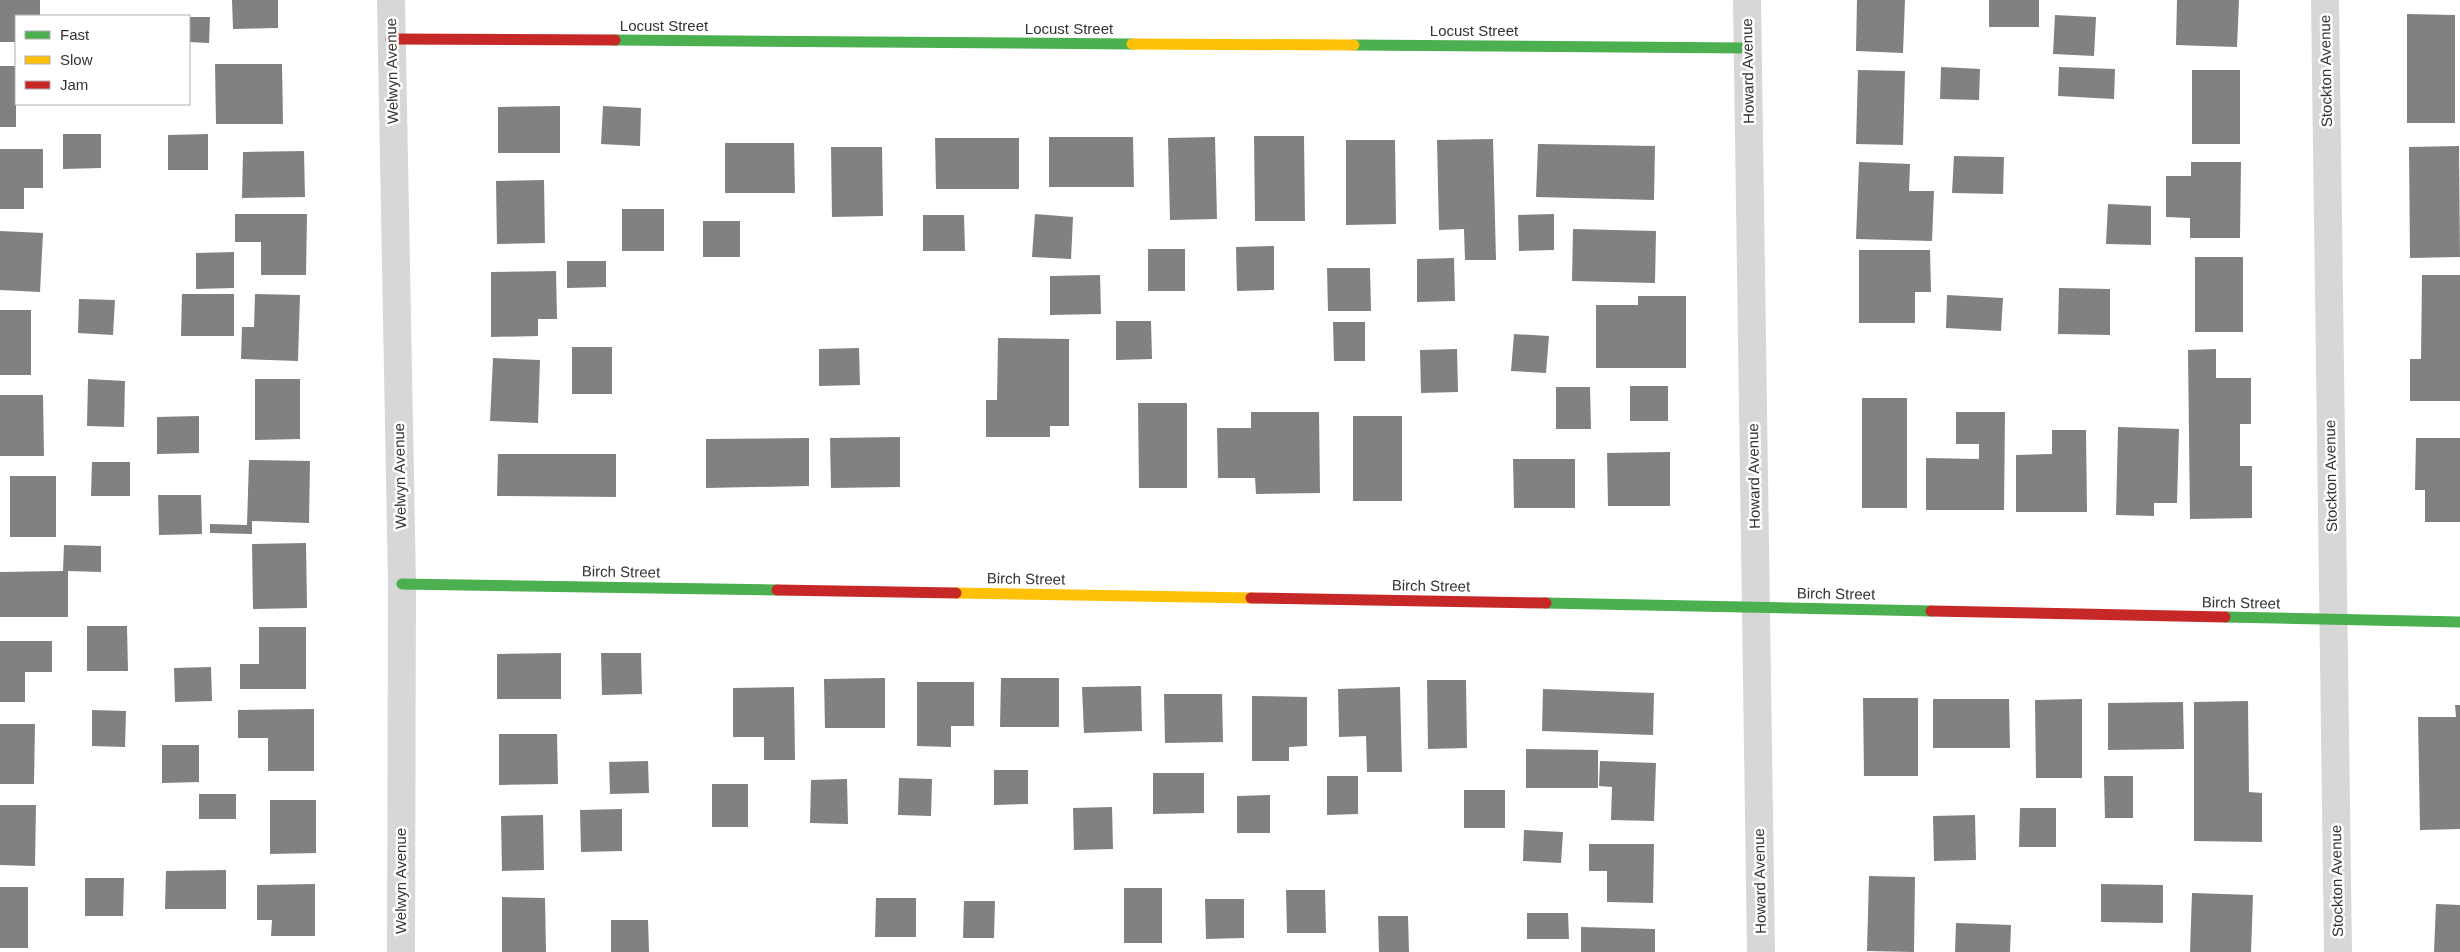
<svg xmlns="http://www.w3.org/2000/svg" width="2460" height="952" font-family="Helvetica,sans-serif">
<rect width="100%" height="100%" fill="#fff"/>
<g fill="#818181">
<path d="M0,0H40V16H16V42H0Z"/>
<path d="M232,0H278V28L233,29Z"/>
<path d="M1857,0H1905L1903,53L1856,51Z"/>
<rect x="1989" y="0" width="50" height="27"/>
<path d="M2177,0H2239L2237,47L2176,45Z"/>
<path d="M2407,14L2455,15V123H2407Z"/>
<path d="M2055,15L2096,17L2094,56L2053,54Z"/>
<path d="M189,17H210L209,43L189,42Z"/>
<path d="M215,64H282L283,124H216Z"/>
<rect x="0" y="66" width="16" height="61"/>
<path d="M1941,67L1980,69L1979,100L1940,99Z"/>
<path d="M2059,67L2115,69L2114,99L2058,96Z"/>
<path d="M1858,70L1905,71L1903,145L1856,144Z"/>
<rect x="2192" y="70" width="48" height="74"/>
<path d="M560,106V153H498V107Z"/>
<path d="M603,106L641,108L640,146L601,144Z"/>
<path d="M63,134H101V168L63,169Z"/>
<path d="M208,134V170H168V135Z"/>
<path d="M1254,136H1304L1305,221H1255Z"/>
<path d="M1049,137H1133L1134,187H1049Z"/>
<path d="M1215,137L1217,219L1170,220L1168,138Z"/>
<path d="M935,138H1019V189H936Z"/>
<path d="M1493,139L1496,260H1465L1464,229L1439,230L1437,140Z"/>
<path d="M1346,140H1395L1396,224L1346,225Z"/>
<path d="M725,143H794L795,193H725Z"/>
<path d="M1538,144L1655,146L1654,200L1536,197Z"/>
<path d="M2459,146L2460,257L2410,258L2409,147Z"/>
<path d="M831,147H882L883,216L832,217Z"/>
<path d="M0,149H43V188H24V209H0Z"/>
<path d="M304,151L305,197L242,198L243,152Z"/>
<path d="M1954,156L2004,157L2003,194L1952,193Z"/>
<path d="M1859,162L1910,164L1909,191H1934L1932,241L1856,239Z"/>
<path d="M2191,162H2241L2240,238H2190V218L2166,217V176H2191Z"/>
<path d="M544,180L545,243L497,244L496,181Z"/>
<path d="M2108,204L2151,206V245L2106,244Z"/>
<rect x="622" y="209" width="42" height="42"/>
<path d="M235,214H307L306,275H261V242H235Z"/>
<path d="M1035,214L1073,217L1071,259L1032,257Z"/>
<path d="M1554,214V250L1519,251L1518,215Z"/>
<path d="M923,215H964L965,251H923Z"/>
<rect x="703" y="221" width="37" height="36"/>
<path d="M1573,229L1656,231L1655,283L1572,281Z"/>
<path d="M0,231L43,233L40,292L0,290Z"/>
<path d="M1274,246V290L1237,291L1236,247Z"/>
<rect x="1148" y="249" width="37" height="42"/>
<path d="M1859,250H1930L1931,292H1915V323H1859Z"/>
<path d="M234,252V288L196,289V253Z"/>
<rect x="2195" y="257" width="48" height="75"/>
<path d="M1454,258L1455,301L1417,302V259Z"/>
<path d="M567,261H606V287L567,288Z"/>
<path d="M1327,268H1370L1371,311H1328Z"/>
<path d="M556,271L557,319H538V336L491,337V272Z"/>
<path d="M1100,275L1101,314L1050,315V276Z"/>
<path d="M2422,275H2460V401H2410V359H2421Z"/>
<path d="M2059,288L2110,289V335L2058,334Z"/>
<path d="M182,294H234V336H181Z"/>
<path d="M255,294L300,295L298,361L241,359L242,327H254Z"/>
<path d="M1947,295L2003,298L2001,331L1946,328Z"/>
<path d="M1638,296H1686V368H1596V305H1638Z"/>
<path d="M79,299L115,300L113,335L78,333Z"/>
<rect x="0" y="310" width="31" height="65"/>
<path d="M1116,321H1151L1152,359L1116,360Z"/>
<path d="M1333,322H1365V361H1334Z"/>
<path d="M1514,334L1549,336L1546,373L1511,371Z"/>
<path d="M998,338L1069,339V426H1050V437H986V400H997Z"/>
<rect x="572" y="347" width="40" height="47"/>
<path d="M859,348L860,385L819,386V349Z"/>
<path d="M1457,349L1458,392L1421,393L1420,350Z"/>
<path d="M2216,349V378H2251V424H2240V466H2252V518L2190,519L2188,350Z"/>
<path d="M493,358L540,360L538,423L490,421Z"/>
<path d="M88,379L125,381L124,427L87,426Z"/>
<path d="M255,379H300V439L255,440Z"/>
<rect x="1630" y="386" width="38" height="35"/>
<path d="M1556,387H1590L1591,429H1556Z"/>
<path d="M0,395H43L44,456H0Z"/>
<rect x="1862" y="398" width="45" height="110"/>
<path d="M1138,403H1187V488H1139Z"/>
<path d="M1251,412H1319L1320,493L1256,494L1255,478H1218L1217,428H1251Z"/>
<path d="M1956,412H2005L2004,510H1926V458L1979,459V444H1956Z"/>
<path d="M199,416V453L157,454V417Z"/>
<rect x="1353" y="416" width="49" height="85"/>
<path d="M2118,427L2179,429L2177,503H2154V516L2116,515Z"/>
<path d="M2052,430H2086L2087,512H2016V455L2052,454Z"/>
<path d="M900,437V487L831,488L830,438Z"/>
<path d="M809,438V486L706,488V439Z"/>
<path d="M2416,438H2460V522H2425V490H2415Z"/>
<path d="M1670,452V506H1608L1607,453Z"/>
<path d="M498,454H616V497L497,496Z"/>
<path d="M1513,459H1575V508H1514Z"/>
<path d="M249,460L310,461L309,523L252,521V534L210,533V524L247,525Z"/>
<path d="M92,462H130V496H91Z"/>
<rect x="10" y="476" width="46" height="61"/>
<path d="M158,495H201L202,534L159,535Z"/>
<path d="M306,543L307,608L253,609L252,544Z"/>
<path d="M64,545L101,546V572L68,571V617H0V572L63,571Z"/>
<path d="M87,626H127L128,671H87Z"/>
<path d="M259,627H306V689H240V664H259Z"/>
<path d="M0,641H52V672H25V702H0Z"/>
<path d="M561,653V699H497V654Z"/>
<path d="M601,653H641L642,694L602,695Z"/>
<path d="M211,667L212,701L175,702L174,668Z"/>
<path d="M885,678V728H825L824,679Z"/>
<path d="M1001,678H1059V727H1000Z"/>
<path d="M1427,680H1466L1467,748L1428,749Z"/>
<path d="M917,682H974V726H951V747L917,746Z"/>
<path d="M1141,686L1142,731L1084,733L1082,687Z"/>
<path d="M794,687L795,760H764V737H733V688Z"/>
<path d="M1400,687L1402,772H1367L1366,736L1339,737L1338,689Z"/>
<path d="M1543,689L1654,693L1653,735L1542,731Z"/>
<path d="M1164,694H1222L1223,742L1165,743Z"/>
<path d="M1252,696L1307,697V746L1289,747V761H1252Z"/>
<path d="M1863,698H1918V776H1864Z"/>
<path d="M1933,699H2009L2010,748H1933Z"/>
<path d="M2082,699V778H2036L2035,700Z"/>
<path d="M2248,701L2249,792L2262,793V842L2194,841V702Z"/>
<path d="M2183,702L2184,749L2108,750V703Z"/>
<path d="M2455,705H2460V829L2420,830L2418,717H2456Z"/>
<path d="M314,709V771H268V738H238V710Z"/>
<path d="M92,710L126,711L125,747L92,746Z"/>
<path d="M0,724H35L34,784H0Z"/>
<path d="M499,734H557L558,784L499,785Z"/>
<path d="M162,745H199V782L162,783Z"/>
<path d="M1526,749L1598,750V788H1526Z"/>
<path d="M648,761L649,793L610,794L609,762Z"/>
<path d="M1600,761L1656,763L1654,821L1611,820L1612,787L1599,786Z"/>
<path d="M994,770H1028V804L994,805Z"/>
<path d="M1153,773H1204V813L1153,814Z"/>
<path d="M1327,776H1358V814L1327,815Z"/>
<path d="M2104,776H2133V818H2105Z"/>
<path d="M899,778L932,779L931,816L898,815Z"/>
<path d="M847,779L848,824L810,823L811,780Z"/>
<rect x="712" y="784" width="36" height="43"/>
<rect x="1464" y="790" width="41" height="38"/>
<rect x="199" y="794" width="37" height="25"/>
<path d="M1270,795V833H1237V796Z"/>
<path d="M270,800H316V853L270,854Z"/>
<path d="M0,805H36L35,866L0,865Z"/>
<path d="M1112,807L1113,849L1074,850L1073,808Z"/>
<path d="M2020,808H2056V847H2019Z"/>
<path d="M622,809V851L581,852L580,810Z"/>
<path d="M543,815L544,870L502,871L501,816Z"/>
<path d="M1975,815L1976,860L1934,861L1933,816Z"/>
<path d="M1524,830L1563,832L1561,863L1523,861Z"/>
<path d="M1589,844H1654L1653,903L1607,902V871H1589Z"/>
<path d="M226,870V909H165L166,871Z"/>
<path d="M1869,876L1915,877L1914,952L1867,951Z"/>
<path d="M85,878H124L123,916H85Z"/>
<path d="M315,884V936H271L272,920H257V885Z"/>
<path d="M2101,884L2163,885V923L2101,922Z"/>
<rect x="0" y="887" width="28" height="61"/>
<rect x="1124" y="888" width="38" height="55"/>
<path d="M1286,890H1325L1326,933H1287Z"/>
<path d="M2192,893L2253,895L2251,952H2190Z"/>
<path d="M502,897L545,898L546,952H502Z"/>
<path d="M876,898H916V937H875Z"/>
<path d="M1205,899H1244V938L1206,939Z"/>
<path d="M964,901H995L994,938H963Z"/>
<path d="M2436,904L2460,905V952H2434Z"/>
<path d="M1527,913H1568L1569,939H1527Z"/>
<path d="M1378,916H1408L1409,952H1379Z"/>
<path d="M611,920H648L649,952H611Z"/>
<path d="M1956,923L2011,925L2010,952H1955Z"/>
<path d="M1581,927L1655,929V952H1581Z"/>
</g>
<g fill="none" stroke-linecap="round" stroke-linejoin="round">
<g stroke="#d7d7d7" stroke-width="28">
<path d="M391,0L402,584L401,952"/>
<path d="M1747,0L1761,952"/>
<path d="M2325,0L2338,952"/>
</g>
<g stroke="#4caf50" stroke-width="11">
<path d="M615,40L1132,44"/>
<path d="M1354,45L1747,48"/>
<path d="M402,584L777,590"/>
<path d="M1546,603L1931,611"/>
<path d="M2225,617L2460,622"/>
</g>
<g stroke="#ffc107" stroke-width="11">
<path d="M1132,44L1354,45"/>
<path d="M956,593L1251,598"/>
</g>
<g stroke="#c62828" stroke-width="11">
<path d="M391,39L615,40"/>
<path d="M777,590L956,593"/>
<path d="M1251,598L1546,603"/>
<path d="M1931,611L2225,617"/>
</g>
</g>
<g text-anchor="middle" stroke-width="5" stroke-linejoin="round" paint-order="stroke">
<g font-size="15" fill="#333" stroke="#fff">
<text x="664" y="31">Locust Street</text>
<text x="1069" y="34">Locust Street</text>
<text x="1474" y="36">Locust Street</text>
<text transform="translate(392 71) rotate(-91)" y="5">Welwyn Avenue</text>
<text transform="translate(1748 71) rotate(-91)" y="5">Howard Avenue</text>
<text transform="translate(2326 71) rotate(-91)" y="5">Stockton Avenue</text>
<text transform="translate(400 476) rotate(-91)" y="5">Welwyn Avenue</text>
<text transform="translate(1754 476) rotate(-91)" y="5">Howard Avenue</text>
<text transform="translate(2331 476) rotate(-91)" y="5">Stockton Avenue</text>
<text transform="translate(621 572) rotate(1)" y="5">Birch Street</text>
<text transform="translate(1026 579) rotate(1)" y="5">Birch Street</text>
<text transform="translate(1431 586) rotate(1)" y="5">Birch Street</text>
<text transform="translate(1836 594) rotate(1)" y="5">Birch Street</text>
<text transform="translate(2241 603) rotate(1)" y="5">Birch Street</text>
<text transform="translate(401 881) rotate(-90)" y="5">Welwyn Avenue</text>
<text transform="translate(1760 881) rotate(-91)" y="5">Howard Avenue</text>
<text transform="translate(2337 881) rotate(-91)" y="5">Stockton Avenue</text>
</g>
</g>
<rect x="15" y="15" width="175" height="90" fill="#ffffff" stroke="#adadad"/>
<rect x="25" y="31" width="25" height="8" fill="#4caf50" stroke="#adadad"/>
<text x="60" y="40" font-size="15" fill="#333333">Fast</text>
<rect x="25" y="56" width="25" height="8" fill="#ffc107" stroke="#adadad"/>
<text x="60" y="65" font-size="15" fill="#333333">Slow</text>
<rect x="25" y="81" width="25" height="8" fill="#c62828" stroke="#adadad"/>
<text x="60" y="90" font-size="15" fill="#333333">Jam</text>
</svg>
